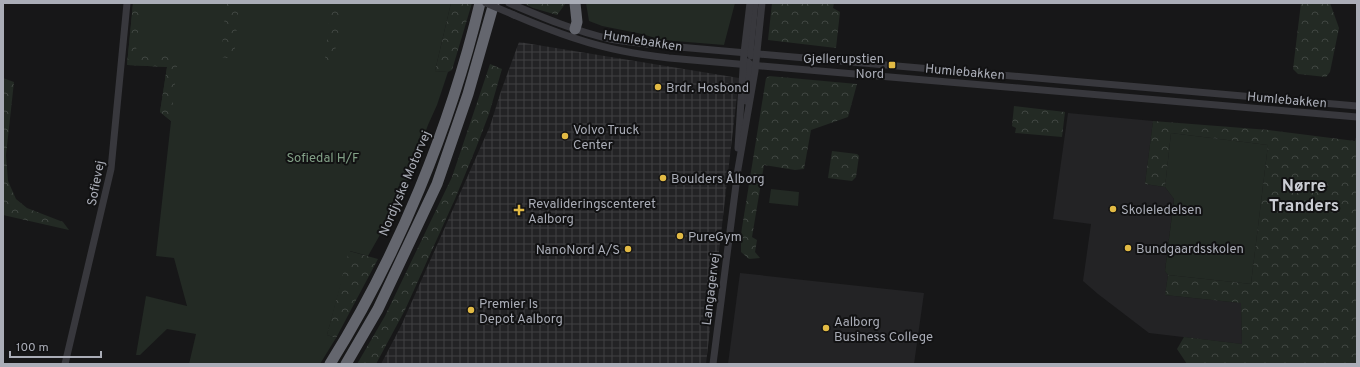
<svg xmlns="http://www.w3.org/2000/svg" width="1360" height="367" font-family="Overpass,sans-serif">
<defs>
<pattern id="industrial-grid" width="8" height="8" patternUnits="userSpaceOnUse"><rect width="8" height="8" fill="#232325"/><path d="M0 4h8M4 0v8" fill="none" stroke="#404042"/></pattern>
<pattern id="forest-crowns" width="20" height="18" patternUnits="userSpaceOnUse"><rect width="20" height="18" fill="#232a24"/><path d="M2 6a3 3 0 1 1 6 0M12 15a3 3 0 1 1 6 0" fill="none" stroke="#404642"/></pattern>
</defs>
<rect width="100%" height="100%" fill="#171718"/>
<g fill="#232325">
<path d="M1068,113L1153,121L1145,184L1165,187L1174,199L1165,271L1168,275L1165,295L1241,303L1242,344L1149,333L1098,294L1083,281L1091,224L1053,219Z"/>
<path d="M740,273L924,293L914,364H728Z"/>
</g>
<path fill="url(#industrial-grid)" d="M519,42L739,78L706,364H381L401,326L490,126L501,91Z"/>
<g fill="#232a24">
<path d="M133,3H451L435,71L448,72L437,105L428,125L402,196L368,256L350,251L327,335L336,338L320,364H189L196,334L167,329L140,355H136L146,296L187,306L174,258L156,256L171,121L160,112L167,67L127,65Z"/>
<path d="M586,3H735L724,45L662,40L642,34L602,26L589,21Z"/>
<path d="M1171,133L1268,145L1251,284L1168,275L1165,271L1174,199L1165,187Z"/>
<path d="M771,189L799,192L798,206L769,203Z"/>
</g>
<g fill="url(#forest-crowns)">
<path d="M133,3H141L136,51L178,56L171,121L160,112L167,67L127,65Z"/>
<path d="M226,3H239L234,59L221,57Z"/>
<path d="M331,3H341L338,39L333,58L324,69Z"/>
<path d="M451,3H472L452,70L448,72L435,71Z"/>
<path d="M523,3H566L557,15L533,8Z"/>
<path d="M772,3H834L833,8L840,12L836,48L768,40Z"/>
<path d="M1301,3H1330L1339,28L1330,72L1326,77L1298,74L1293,69Z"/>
<path d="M490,64L502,69L489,114L476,148L455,199L405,310L376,364H357L385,316L452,177Z"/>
<path d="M769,76L857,84L848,117L811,130L804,169L795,170L764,165L752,237L757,240L755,252L760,258L749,259L741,252V234L766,78Z"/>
<path d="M3,78L14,82L6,155L8,181L16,199L27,208L63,222L69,230L3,215Z"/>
<path d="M1014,106L1065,112L1062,137L1015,133L1016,128L1012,126Z"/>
<path d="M1153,121L1269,130L1355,141L1357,135V364H1187L1177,349L1184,337L1242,344L1241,303L1165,295L1168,275L1251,284L1268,145L1171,133L1165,187L1145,184Z"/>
<path d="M832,151L857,154L859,156L856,177L852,181L828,178Z"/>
<path d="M349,251L378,259L336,338L327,335Z"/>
</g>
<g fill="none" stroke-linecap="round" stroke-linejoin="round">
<g stroke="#38383d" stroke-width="7">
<path d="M509,3C542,17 575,31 610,39C625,42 641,43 656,45L1357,106"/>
<path d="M514,15C549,30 585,44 623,51C638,54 653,56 669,58L1357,117"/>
<path d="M751,56L750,53L755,3"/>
<path d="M746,101L750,64L748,62"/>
<path d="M738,148L744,53L750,3"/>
<path d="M65,364L111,169L127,3"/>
<path d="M713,364L738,169L755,71L762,3"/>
</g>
<g stroke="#64666e" stroke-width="11">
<path d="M575,29L577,22L575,3"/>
<path d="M330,364C398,255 450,128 480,3"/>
<path d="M346,364L378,309L437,184L468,94L494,3"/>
</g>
<path stroke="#38383d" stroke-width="7" d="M486,3L514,15"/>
</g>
<g fill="#e2ba44" stroke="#121213" stroke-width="1.5">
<rect x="888" y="61" width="8" height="8" rx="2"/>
<circle cx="658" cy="87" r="4"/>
<circle cx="565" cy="136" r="4"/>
<circle cx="663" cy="178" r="4"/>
<circle cx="1113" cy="209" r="4"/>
<path d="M517 204h4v4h4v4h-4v4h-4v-4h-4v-4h4z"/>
<circle cx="680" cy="236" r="4"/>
<circle cx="1128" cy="248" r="4"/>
<circle cx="628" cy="249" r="4"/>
<circle cx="471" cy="310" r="4"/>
<circle cx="826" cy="328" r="4"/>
</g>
<g text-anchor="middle" stroke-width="4" stroke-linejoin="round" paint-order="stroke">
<g font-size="13" fill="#aaadb7" stroke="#121213">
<text transform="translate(643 40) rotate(9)" y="5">Humlebakken</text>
<text transform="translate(965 71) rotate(5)" y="5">Humlebakken</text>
<text transform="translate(1287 99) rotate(5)" y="5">Humlebakken</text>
<text transform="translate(95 183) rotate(-79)" y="5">Sofievej</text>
<text transform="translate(404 183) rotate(-67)" y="5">Nordjyske Motorvej</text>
<text transform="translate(710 289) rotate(-83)" y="5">Langagervej</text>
</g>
<g font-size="13" fill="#aaadb7" stroke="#121213" text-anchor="start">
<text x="884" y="63" text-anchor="end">Gjellerupstien<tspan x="884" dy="15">Nord</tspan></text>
<text x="666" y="92">Brdr. Hosbond</text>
<text x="573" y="134">Volvo Truck<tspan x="573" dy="15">Center</tspan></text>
<text x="671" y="183">Boulders Ålborg</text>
<text x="528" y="208">Revalideringscenteret<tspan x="528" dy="15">Aalborg</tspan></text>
<text x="1121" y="214">Skoleledelsen</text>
<text x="688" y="241">PureGym</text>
<text x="1136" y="253">Bundgaardsskolen</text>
<text x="620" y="254" text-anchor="end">NanoNord A/S</text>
<text x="479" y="308">Premier Is<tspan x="479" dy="15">Depot Aalborg</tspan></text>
<text x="834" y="326">Aalborg<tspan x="834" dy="15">Business College</tspan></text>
</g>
<g font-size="13" fill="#82a087" stroke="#121213">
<text x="323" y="162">Sofiedal H/F</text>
</g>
<g font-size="17" font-weight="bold" fill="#caccd3" stroke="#121213">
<text x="1304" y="191">Nørre<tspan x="1304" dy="20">Tranders</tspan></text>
</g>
</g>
<rect width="1360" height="367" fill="none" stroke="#aaadb7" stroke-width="8"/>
<path d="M10 351v6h91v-6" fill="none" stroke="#aaadb7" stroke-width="2"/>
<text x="16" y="351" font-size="12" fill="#aaadb7" stroke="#121213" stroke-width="3" paint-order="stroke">100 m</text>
</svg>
